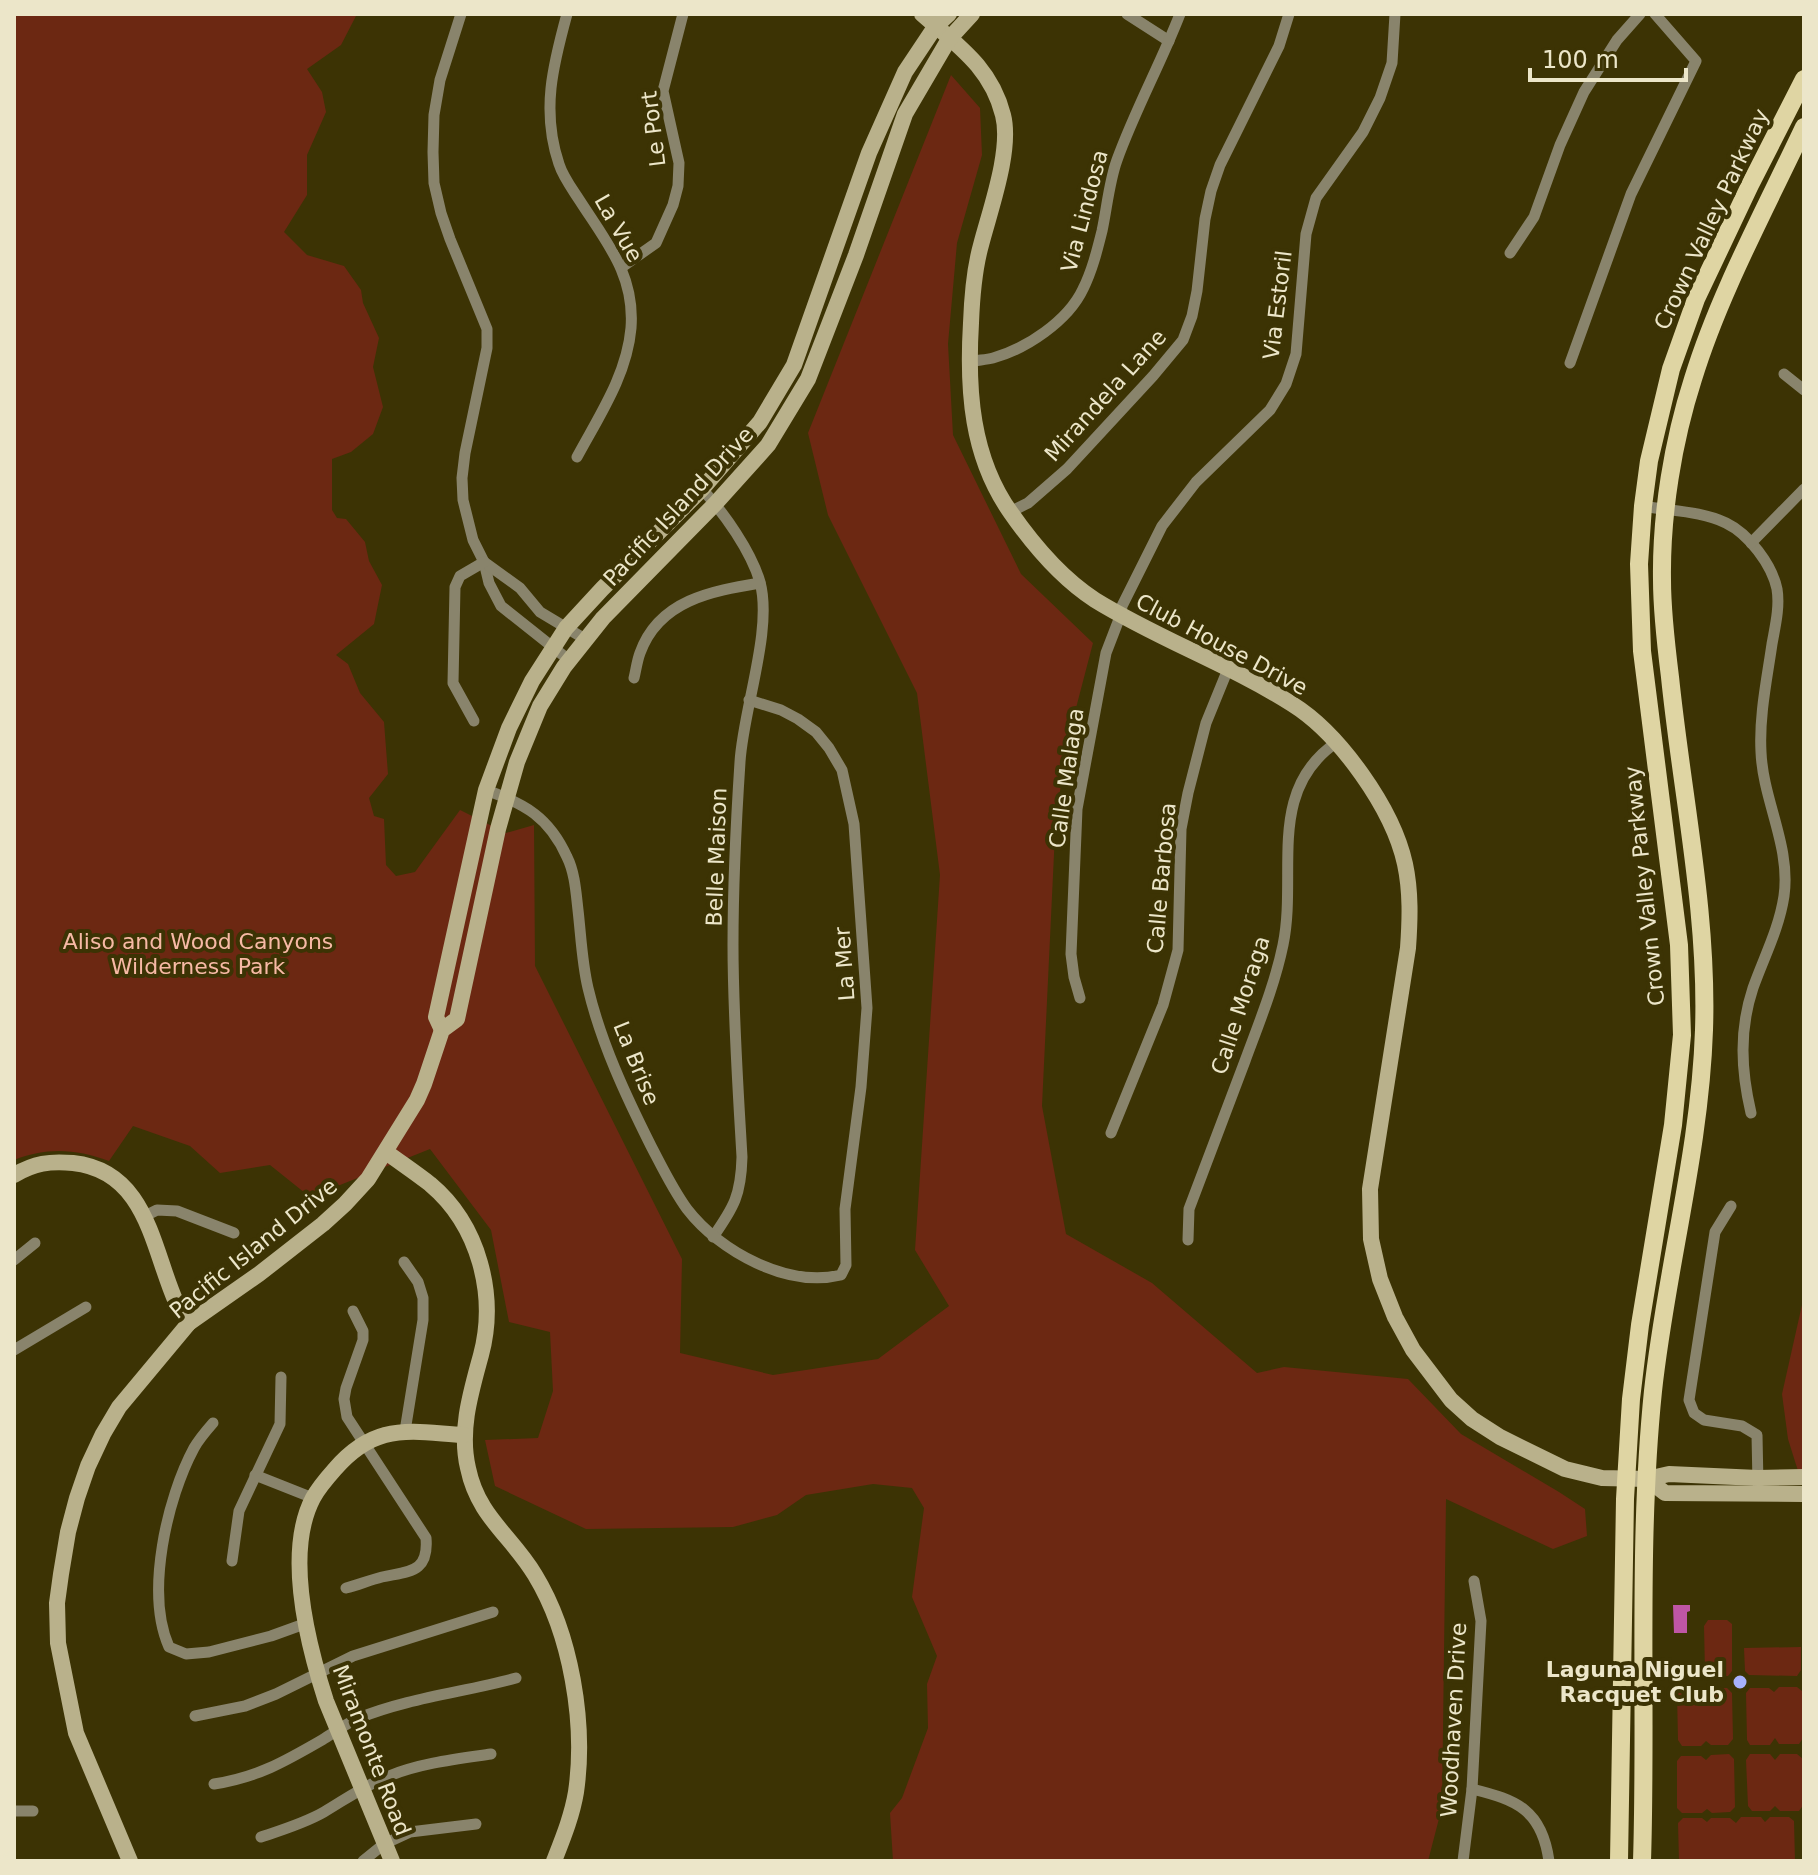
<svg xmlns="http://www.w3.org/2000/svg" width="1818" height="1875" font-family="'DejaVu Sans',sans-serif">
<rect width="100%" height="100%" fill="#3c3304"/>
<g fill="#6c2812">
<path d="M14,14H357L341,45L307,69L322,92L326,112L307,155V195L284,232L307,255L344,266L361,290L363,303L379,338L373,367L383,407L373,434L351,452L332,459V510L337,518L346,519L365,542L369,561L382,585L374,624L336,655L348,664L360,693L384,722L388,774L369,798L374,816L384,819L386,865L396,876L415,872L460,810L506,833L534,825L535,966L682,1259L680,1353L773,1375L878,1359L949,1306L915,1250L940,875L917,693L828,515L808,433L951,75L980,108L982,155L957,243L948,344L953,435L1021,574L1093,643L1076,708L1056,812L1042,1106L1066,1234L1152,1283L1257,1373L1284,1367L1408,1379L1461,1434L1559,1492L1585,1509L1587,1536L1553,1549L1446,1499L1442,1807L1428,1861H893L890,1813L902,1798L928,1728L927,1684L937,1656L912,1597L924,1508L912,1488L873,1484L806,1495L777,1515L733,1527L586,1529L495,1486L485,1440L538,1438L553,1391L550,1332L509,1322L491,1230L430,1149L310,1197L270,1165L220,1173L190,1146L133,1126L109,1161C76,1149 47,1147 14,1160Z"/>
<path d="M1804,1296V1490L1788,1439L1782,1394Z"/>
<path d="M1708,1620H1727L1732,1624V1671L1728,1676H1710L1705,1672L1704,1626Z"/>
<path d="M1801,1647V1670L1797,1676L1749,1675L1745,1671L1744,1648Z"/>
<path d="M1779,1687H1797L1802,1691L1803,1738L1799,1744H1779L1775,1738L1770,1745H1750L1747,1740L1746,1693L1750,1688H1769L1774,1692Z"/>
<path d="M1720,1688H1727L1732,1693L1733,1739L1728,1745H1711L1706,1741L1701,1746H1682L1678,1740L1677,1693L1680,1689H1700L1705,1693L1710,1689Z"/>
<path d="M1729,1754L1734,1759L1735,1807L1730,1812L1712,1813L1707,1809L1702,1813H1682L1677,1808V1761L1681,1756H1701L1706,1760L1711,1755Z"/>
<path d="M1750,1754H1770L1775,1760L1780,1754H1797L1803,1759L1804,1804L1799,1811H1780L1775,1806L1770,1811H1752L1748,1806L1746,1760Z"/>
<path d="M1741,1817H1761L1765,1822L1770,1817H1789L1794,1821L1795,1861H1679L1678,1823L1683,1818H1702L1707,1822L1711,1818H1730L1736,1823Z"/>
</g>
<path fill="#bf56a5" d="M1673,1605H1690V1611L1687,1612V1633H1674Z"/>
<g fill="none" stroke-linecap="round" stroke-linejoin="round">
<g stroke="#89846c" stroke-width="11">
<path d="M461,14L440,80L434,115L433,152L434,183L441,213L450,239L487,329V348L465,453L462,478L463,500L473,540L484,562L489,583L501,606L569,660"/>
<path d="M567,14C553,65 541,111 559,164C563,177 573,190 580,201C607,243 635,275 631,328C627,375 599,416 577,457"/>
<path d="M1127,14L1169,41"/>
<path d="M1510,253L1534,217L1560,145L1584,92L1617,40L1640,14"/>
<path d="M622,267L656,243L673,205L678,186L679,163L663,91L683,14"/>
<path d="M969,362C977,360 985,360 993,358C1026,349 1068,321 1083,289C1092,271 1097,251 1102,231C1107,208 1109,182 1117,160C1135,110 1161,63 1180,14"/>
<path d="M1570,363L1631,194L1696,61L1655,14"/>
<path d="M1784,374L1804,390"/>
<path d="M702,489C724,513 751,551 760,582C773,630 743,710 740,762C736,823 733,884 733,945C733,1015 738,1087 742,1157C741,1195 734,1207 713,1237"/>
<path d="M1643,506C1670,511 1702,511 1726,523C1749,534 1772,565 1777,589C1780,607 1775,627 1772,644C1767,679 1759,716 1761,752C1763,801 1791,846 1784,896C1779,929 1764,957 1753,988C1739,1030 1741,1070 1751,1113"/>
<path d="M1010,512L1028,503L1067,469L1153,376L1183,340L1192,316L1197,291L1205,219L1211,191L1220,165L1279,46L1289,14"/>
<path d="M1751,543L1804,489"/>
<path d="M484,562L520,588L540,612L585,639"/>
<path d="M634,678C636,670 637,661 640,653C659,600 712,591 760,583"/>
<path d="M474,721L453,683L455,587L460,576L484,562"/>
<path d="M486,790C525,804 549,817 567,857C575,873 576,893 578,910C581,936 582,963 588,988C601,1043 626,1096 651,1146C662,1167 673,1190 687,1209C720,1252 788,1288 841,1275L846,1265L845,1209L861,1087L867,1008L854,824L842,770L829,748L816,732L798,719L781,710L749,700"/>
<path d="M1080,998L1074,977L1071,954L1077,809L1106,653L1121,614L1122,606L1162,526L1196,482L1270,410L1286,384L1296,354L1306,234L1316,198L1363,132L1380,98L1392,63L1395,14"/>
<path d="M1111,1133L1163,1005L1178,950L1181,829L1188,793L1206,723L1228,669"/>
<path d="M1731,1206L1715,1232L1689,1400L1694,1413L1704,1420L1742,1426L1757,1435L1758,1484"/>
<path d="M145,1216L157,1210L177,1211L234,1233"/>
<path d="M1188,1240L1189,1209C1208,1160 1226,1110 1245,1061C1259,1023 1275,984 1283,945C1298,873 1265,791 1337,742"/>
<path d="M14,1260L35,1243"/>
<path d="M404,1262L418,1282L423,1298V1320L405,1431"/>
<path d="M14,1350L86,1307"/>
<path d="M213,1423C206,1431 199,1439 194,1448C167,1498 145,1593 169,1647L186,1654L209,1652L271,1636L307,1623"/>
<path d="M255,1475L313,1498"/>
<path d="M232,1561L239,1511L280,1424L281,1377"/>
<path d="M346,1588C358,1585 370,1580 382,1577C409,1571 429,1573 426,1538L347,1417L344,1399L346,1388L363,1340V1331L353,1311"/>
<path d="M195,1716L245,1706L276,1694L353,1656L493,1612"/>
<path d="M214,1784C258,1777 284,1762 322,1740C335,1732 345,1724 359,1718C408,1698 465,1692 516,1678"/>
<path d="M1472,1789C1517,1800 1542,1810 1549,1861"/>
<path d="M14,1811H33"/>
<path d="M261,1837C282,1830 305,1823 324,1812C346,1799 365,1785 389,1776C421,1763 457,1759 491,1754"/>
<path d="M363,1861L384,1844L410,1832L476,1824"/>
<path d="M1463,1861L1472,1789L1481,1621L1474,1581"/>
</g>
<g stroke="#b9b18b" stroke-width="16">
<path d="M922,14C957,45 991,67 1003,115C1012,150 990,210 981,245C974,270 972,296 971,323C967,389 971,457 1011,513C1034,546 1061,578 1095,600C1158,639 1229,664 1292,704C1340,734 1393,809 1405,864C1411,892 1410,920 1408,948L1370,1189L1371,1239L1380,1279L1395,1317L1413,1350L1451,1400L1472,1419L1500,1437L1565,1469L1602,1478L1647,1479L1669,1474L1758,1478L1804,1477"/>
<path d="M442,1030L436,1017L486,790L509,728L532,681L566,628L602,589L702,489L760,422L794,365L869,153L905,72L935,27L949,14"/>
<path d="M386,1152C401,1163 416,1173 430,1184C479,1225 497,1295 481,1355C471,1392 459,1430 468,1468C478,1517 511,1535 535,1575C571,1634 586,1723 576,1792C572,1816 563,1838 554,1861"/>
<path d="M14,1175C35,1163 49,1161 73,1163C147,1171 152,1248 176,1302C179,1309 185,1316 189,1323"/>
<path d="M1647,1479L1665,1493L1804,1494"/>
<path d="M130,1861L76,1733L58,1643L57,1603L61,1574L68,1532L77,1498L88,1466L103,1434L119,1407L189,1323L259,1274L323,1224L345,1204L368,1179L417,1100L424,1084L442,1030L457,1019L498,829L517,762L540,706L564,667L603,618L715,504L768,445L808,379L856,255L905,114L949,39L972,14"/>
<path d="M392,1861L326,1701C308,1645 284,1553 313,1498C319,1487 327,1478 335,1469C348,1454 366,1440 385,1435C411,1428 438,1434 464,1435"/>
</g>
<g stroke="#dfd5a3" stroke-width="18">
<path d="M1619,1861L1625,1499L1631,1399L1640,1325L1673,1125L1682,1035L1679,945L1642,651L1639,564L1643,506L1649,461L1671,369L1696,299L1750,185L1804,79"/>
<path d="M1642,1861C1647,1705 1637,1547 1653,1391C1666,1270 1700,1152 1704,1030C1708,912 1682,795 1670,677C1666,645 1662,612 1662,580C1661,514 1673,441 1693,379C1719,294 1766,208 1804,127"/>
</g>
</g>
<circle fill="#a7b1fc" stroke="#3c3304" stroke-width="3" cx="1740" cy="1682" r="8"/>
<g text-anchor="middle" stroke-width="8" stroke-linejoin="round" paint-order="stroke">
<g font-size="22" fill="#ece6c9" stroke="#3c3304">
<text transform="translate(653 129) rotate(-97)" y="8">Le Port</text>
<text transform="translate(1084 211) rotate(-75)" y="8">Via Lindosa</text>
<text transform="translate(1711 219) rotate(-65)" y="8">Crown Valley Parkway</text>
<text transform="translate(619 228) rotate(60)" y="8">La Vue</text>
<text transform="translate(1277 305) rotate(-83)" y="8">Via Estoril</text>
<text transform="translate(1105 395) rotate(-48)" y="8">Mirandela Lane</text>
<text transform="translate(678 506) rotate(-47)" y="8">Pacific Island Drive</text>
<text transform="translate(1222 644) rotate(28)" y="8">Club House Drive</text>
<text transform="translate(1066 778) rotate(-82)" y="8">Calle Malaga</text>
<text transform="translate(716 857) rotate(-88)" y="8">Belle Maison</text>
<text transform="translate(1161 878) rotate(-85)" y="8">Calle Barbosa</text>
<text transform="translate(1644 886) rotate(-96)" y="8">Crown Valley Parkway</text>
<text transform="translate(844 964) rotate(-94)" y="8">La Mer</text>
<text transform="translate(1240 1005) rotate(-72)" y="8">Calle Moraga</text>
<text transform="translate(637 1063) rotate(68)" y="8">La Brise</text>
<text transform="translate(253 1248) rotate(-39)" y="8">Pacific Island Drive</text>
<text transform="translate(1453 1720) rotate(-87)" y="8">Woodhaven Drive</text>
<text transform="translate(372 1750) rotate(69)" y="8">Miramonte Road</text>
</g>
<g font-size="22" fill="#f7b9a5" stroke="#3c3304">
<text x="198" y="949">Aliso and Wood Canyons<tspan x="198" dy="25">Wilderness Park</tspan></text>
</g>
<g font-size="22" font-weight="bold" fill="#ece6c9" stroke="#3c3304" text-anchor="end">
<text x="1724" y="1677">Laguna Niguel<tspan x="1724" dy="25">Racquet Club</tspan></text>
</g>
</g>
<rect width="1818" height="1875" fill="none" stroke="#ece6c9" stroke-width="32"/>
<path d="M1530 68v12h156v-12" fill="none" stroke="#ece6c9" stroke-width="4"/>
<text x="1542" y="68" font-size="24" fill="#ece6c9" stroke="#3c3304" stroke-width="6" paint-order="stroke">100 m</text>
</svg>
